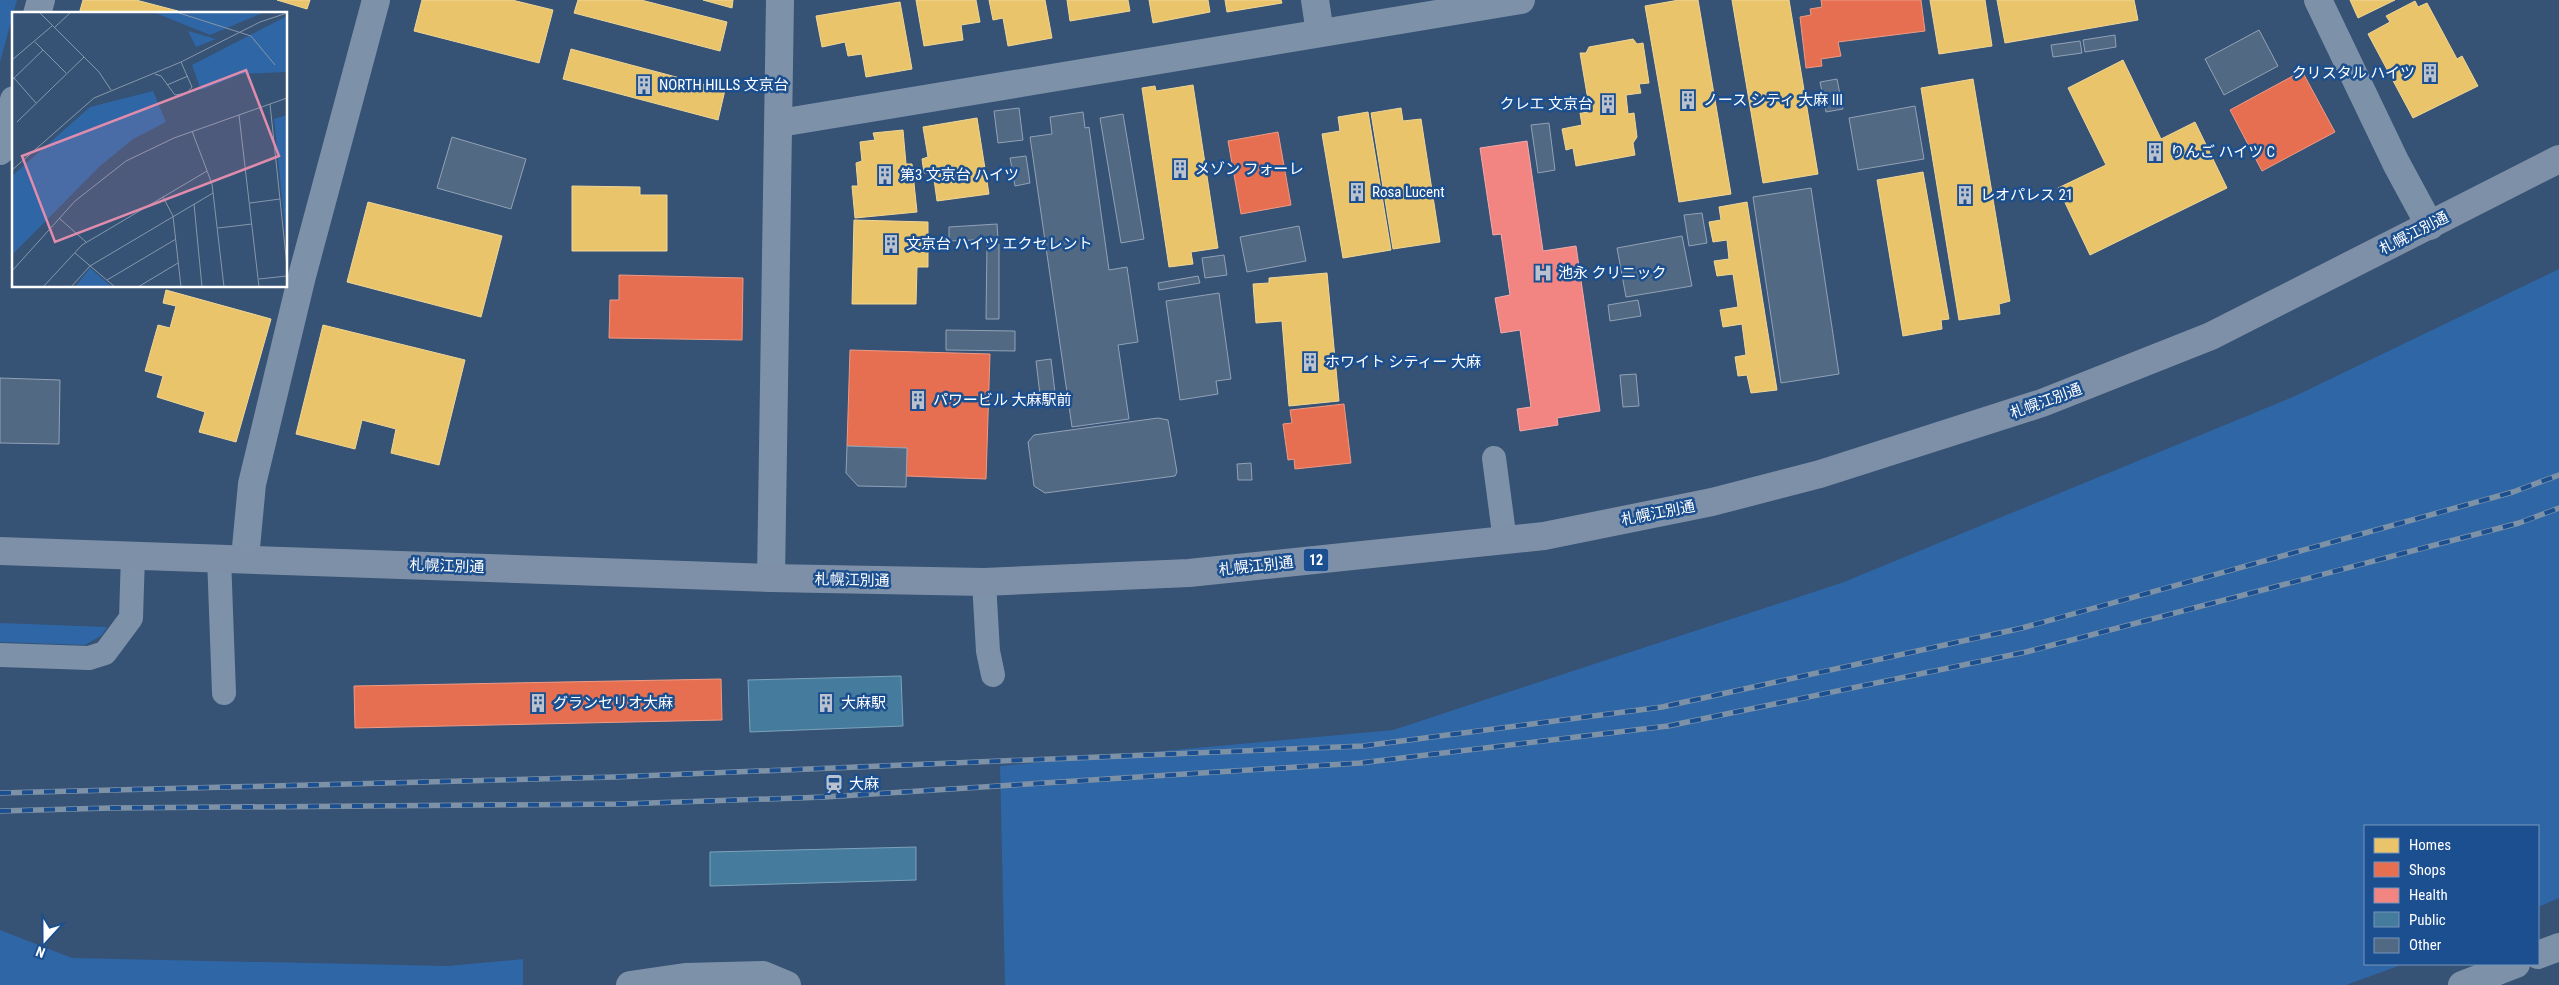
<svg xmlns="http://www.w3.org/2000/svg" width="2559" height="985" font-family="'Roboto Condensed','Noto Sans JP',sans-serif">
<rect width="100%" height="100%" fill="#365274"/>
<g fill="#2f66a5">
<path d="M0,0H17L0,62Z"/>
<path d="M2559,269V898L2538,907V826H2365V964H2404L2346,985H1005L1000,766L1393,730L1844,582L2295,396Z"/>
<path d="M0,623L107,627L102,635L85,645L0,642Z"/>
<path d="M0,930L72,958L448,966L523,959V985H0Z"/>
</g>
<g fill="#e9c46a" stroke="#f0d697">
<path d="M83,0H136L178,11V14H79Z"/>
<path d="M277,0H310L307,9Z"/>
<path d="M422,0H512L553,10L539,63L414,31Z"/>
<path d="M578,0H641L727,22L720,51L574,13Z"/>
<path d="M703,0H733L732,8Z"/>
<path d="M916,0H976L980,22L961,25L963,40L924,46Z"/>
<path d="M989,0H1045L1052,38L1008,46L1003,18L993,20Z"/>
<path d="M1067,0H1128L1130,11L1070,21Z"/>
<path d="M1149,0H1208L1210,12L1153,23Z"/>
<path d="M1225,0H1281L1282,3L1227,12Z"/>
<path d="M1679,0H1698L1731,194L1679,202L1645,6Z"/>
<path d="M1732,0H1789L1818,174L1763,183Z"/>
<path d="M1930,0H1985L1992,46L1939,54Z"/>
<path d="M1997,0H2134L2138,20L2005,43Z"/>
<path d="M2350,0H2395L2358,18Z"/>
<path d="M2415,1L2418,7L2427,3L2457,59L2462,56L2478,86L2413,118L2368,34L2390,22L2386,16Z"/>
<path d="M900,2L912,69L866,77L862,54L848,56L845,42L822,47L816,16Z"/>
<path d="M1633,39L1637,44L1643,43L1649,83L1639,84L1641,93L1626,95L1628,114L1634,113L1637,137L1633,143L1635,155L1576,166L1573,148L1566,150L1562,129L1582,125L1580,113L1590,112L1580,53H1586L1589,47Z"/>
<path d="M571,49L725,90L718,120L563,79Z"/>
<path d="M2123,60L2161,139L2195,122L2227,188L2090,255L2058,188L2106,165L2068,88Z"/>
<path d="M1973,79L2010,301L1999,304L2000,314L1959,320L1921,88Z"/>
<path d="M1193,85L1218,248L1191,252L1193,264L1169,267L1142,88L1155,86L1156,91Z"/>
<path d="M1401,108L1403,121L1421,119L1440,242L1393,249L1371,113Z"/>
<path d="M1368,112L1391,250L1343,258L1322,134L1340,131L1338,117Z"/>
<path d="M977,118L989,194L937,201L933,172L924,173L922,159L928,157L923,127Z"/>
<path d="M903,130L906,164H912L917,212L855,218L852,186H858L856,163L862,161L860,142L875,140L873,133Z"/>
<path d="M1923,172L1949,319L1941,320L1942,329L1903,336L1877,180Z"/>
<path d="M572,186L640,187V195H667V251H572Z"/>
<path d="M368,202L502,236L481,317L347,282Z"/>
<path d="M1747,202L1777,390L1751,393L1747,375L1738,376L1735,357L1746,355L1742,324L1723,327L1720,310L1738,307L1733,274L1717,276L1714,261L1729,259L1727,240L1713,242L1709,222L1721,220L1719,207Z"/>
<path d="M854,220L928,222V267H917L916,304H852Z"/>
<path d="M1327,273L1339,401L1289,406L1282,321L1256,323L1253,284L1269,283V278Z"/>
<path d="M166,290L271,319L236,442L199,432L205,412L157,397L163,376L145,371L158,325L170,328L176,306L163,303Z"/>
<path d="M323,325L465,360L439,465L391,453L396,429L362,420L355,449L296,434Z"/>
</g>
<g fill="#e76f51" stroke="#ee9a85">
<path d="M1821,0H1921L1925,31L1838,42L1841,56L1821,59L1822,66L1806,68L1800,17L1811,15L1810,9L1822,7Z"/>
<path d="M2302,71L2335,132L2262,171L2230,110Z"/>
<path d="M1278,132L1291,205L1241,214L1228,141Z"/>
<path d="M619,275L743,278L742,340L609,338L610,300H619Z"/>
<path d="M850,350L990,354L986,479L906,476L907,448L847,446Z"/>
<path d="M1344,404L1351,463L1295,469L1294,459L1288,460L1283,424L1292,423L1290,410Z"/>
<path d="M721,679L722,720L355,728L354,686Z"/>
</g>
<path fill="#f28482" stroke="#f6a9a8" d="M1527,141L1543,251L1576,246L1600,411L1557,418L1558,425L1520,431L1517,409L1531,407L1520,330L1501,333L1495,298L1510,295L1501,234L1493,235L1480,148Z"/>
<g fill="#457b9d" stroke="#7da3ba">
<path d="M901,676L903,726L750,732L748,680Z"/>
<path d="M916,847V880L710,886V852Z"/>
</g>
<g fill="#526984" stroke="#92a2b6">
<path d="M2259,30L2278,66L2224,95L2205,59Z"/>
<path d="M2115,35L2116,47L2085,52L2083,40Z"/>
<path d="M2080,41L2082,53L2053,57L2051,45Z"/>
<path d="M1837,79L1843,109L1826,112L1820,82Z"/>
<path d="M1915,106L1924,159L1858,170L1849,118Z"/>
<path d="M1019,108L1023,140L998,143L994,111Z"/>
<path d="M1083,112L1085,128L1089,127L1109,270L1127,267L1138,342L1118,345L1129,419L1072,427L1030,137L1052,134L1050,117Z"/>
<path d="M1123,114L1144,239L1121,243L1100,118Z"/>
<path d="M1549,123L1555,170L1538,173L1531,125Z"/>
<path d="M452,137L526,159L511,209L437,188Z"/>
<path d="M1026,156L1030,183L1015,186L1010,158Z"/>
<path d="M1811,188L1839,374L1781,383L1753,197Z"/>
<path d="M1702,213L1707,243L1689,246L1684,215Z"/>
<path d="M997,224L998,239L949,241V227Z"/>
<path d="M1299,226L1306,261L1247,272L1240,237Z"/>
<path d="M1682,236L1692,286L1626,297L1617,248Z"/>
<path d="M987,244H999V319H986Z"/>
<path d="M1224,255L1227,275L1205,278L1202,258Z"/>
<path d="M1198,276L1200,283L1159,290L1158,283Z"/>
<path d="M1219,293L1231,379L1216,381L1218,394L1180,400L1166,301Z"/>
<path d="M1638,300L1641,316L1610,321L1608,305Z"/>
<path d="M946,330L1015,331V351L946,350Z"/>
<path d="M1051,359L1056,401L1041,403L1036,361Z"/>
<path d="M1636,374L1639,406L1623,407L1620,375Z"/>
<path d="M0,378L60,380L59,444L0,443Z"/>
<path d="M1158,418L1168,420L1177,472L1175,476L1045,493L1034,486L1028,442L1034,435Z"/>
<path d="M847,446L907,448L906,487L858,486L846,473Z"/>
<path d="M1251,463L1252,480H1238L1237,464Z"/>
</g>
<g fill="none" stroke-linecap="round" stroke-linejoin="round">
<g stroke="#7d92a8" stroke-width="24">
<path d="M1494,458L1505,541"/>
<path d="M219,557L224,693"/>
<path d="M984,582L988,651L993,675"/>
<path d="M0,655L89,658L105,653L131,618L133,555"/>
</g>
<g stroke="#7d92a8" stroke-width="28">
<path d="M1315,0L1320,33"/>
<path d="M2318,0L2396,163L2430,226"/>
<path d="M37,14L41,0"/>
<path d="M780,123L1521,0"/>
<path d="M0,151L14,100"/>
<path d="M245,558L252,484L302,276L376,0"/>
<path d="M771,578L780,0"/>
<path d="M2538,955L2559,947"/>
<path d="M630,985L685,977L763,975L787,985"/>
<path d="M2462,985L2516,964"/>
</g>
<path stroke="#7e90a7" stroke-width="28" d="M0,551L771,578L984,582L1189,573L1544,536L1712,502L1820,474L2042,403L2211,336L2559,159"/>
<g stroke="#7e92a7" stroke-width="5.5">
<g id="rail">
<path d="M0,793L615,777L1363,746L1662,707L2022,628L2513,492L2559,475"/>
<path d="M0,811L111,808L621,804L825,797L1360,763L1668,726L2026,652L2519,523L2559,508"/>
</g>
</g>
<use href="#rail" stroke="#1b4f8f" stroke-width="4" stroke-dasharray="11" stroke-linecap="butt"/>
</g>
<defs>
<g id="building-bare" transform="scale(1.5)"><path d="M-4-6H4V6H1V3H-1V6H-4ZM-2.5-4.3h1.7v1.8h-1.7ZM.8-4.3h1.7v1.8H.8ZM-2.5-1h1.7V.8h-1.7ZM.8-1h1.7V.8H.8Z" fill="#b9c2ce" stroke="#1b4f8f" stroke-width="2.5" paint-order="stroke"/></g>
<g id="hospital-bare" transform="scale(1.5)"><path d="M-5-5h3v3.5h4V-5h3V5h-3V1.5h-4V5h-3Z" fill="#b9c2ce" stroke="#1b4f8f" stroke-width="2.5" paint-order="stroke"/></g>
<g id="station-bare" transform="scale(1.5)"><path d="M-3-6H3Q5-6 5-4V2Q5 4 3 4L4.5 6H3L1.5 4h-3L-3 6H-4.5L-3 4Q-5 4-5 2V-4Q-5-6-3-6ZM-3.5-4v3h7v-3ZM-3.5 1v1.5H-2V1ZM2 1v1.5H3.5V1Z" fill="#b9c2ce" stroke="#1b4f8f" stroke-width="2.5" paint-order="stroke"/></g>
</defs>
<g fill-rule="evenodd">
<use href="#building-bare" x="2430" y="73"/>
<use href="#building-bare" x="644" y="85"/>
<use href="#building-bare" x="1688" y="100"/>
<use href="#building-bare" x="1608" y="104"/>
<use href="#building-bare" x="2155" y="152"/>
<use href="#building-bare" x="1180" y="169"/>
<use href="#building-bare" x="885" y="175"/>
<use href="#building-bare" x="1357" y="192"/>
<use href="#building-bare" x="1965" y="195"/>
<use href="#building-bare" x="891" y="244"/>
<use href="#hospital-bare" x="1543" y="273"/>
<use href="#building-bare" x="1310" y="362"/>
<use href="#building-bare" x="918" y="400"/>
<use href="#building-bare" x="538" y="703"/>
<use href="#building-bare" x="826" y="703"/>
<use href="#station-bare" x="834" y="784"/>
</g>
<g text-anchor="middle" stroke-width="5" stroke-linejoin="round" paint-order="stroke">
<rect fill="#1b4f8f" stroke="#bbcadd" stroke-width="1" x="1303.5" y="548.5" width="25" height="23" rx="4"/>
<g font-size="14" font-weight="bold" fill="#fff">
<text x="1316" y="565">12</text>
</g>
<g font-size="15" fill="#fff" stroke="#1b4f8f" text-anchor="start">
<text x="2415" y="78" text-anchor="end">クリスタル ハイツ</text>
<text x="659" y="90">NORTH HILLS 文京台</text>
<text x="1703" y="105">ノース シティ 大麻 III</text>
<text x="1593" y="109" text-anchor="end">クレエ 文京台</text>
<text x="2170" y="157">りんご ハイツ C</text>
<text x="1195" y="174">メゾン フォーレ</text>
<text x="900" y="180">第3 文京台 ハイツ</text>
<text x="1372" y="197">Rosa Lucent</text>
<text x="1980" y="200">レオパレス 21</text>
<text x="906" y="249">文京台 ハイツ エクセレント</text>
<text x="1558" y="278">池永 クリニック</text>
<text x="1325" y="367">ホワイト シティー 大麻</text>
<text x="933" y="405">パワービル 大麻駅前</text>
<text x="553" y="708">グランセリオ大麻</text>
<text x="841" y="708">大麻駅</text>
<text x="849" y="789">大麻</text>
</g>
<g font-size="15" fill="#fff" stroke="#1b4f8f">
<text transform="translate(2414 233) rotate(-27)" y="5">札幌江別通</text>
<text transform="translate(2046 401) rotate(-20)" y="5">札幌江別通</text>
<text transform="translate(1658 513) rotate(-11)" y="5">札幌江別通</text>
<text transform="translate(447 566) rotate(2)" y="5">札幌江別通</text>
<text transform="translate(1256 566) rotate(-6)" y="5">札幌江別通</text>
<text transform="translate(852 580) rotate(1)" y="5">札幌江別通</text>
</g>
</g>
<g transform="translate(12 12)">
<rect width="275" height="275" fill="#365274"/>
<path d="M141,0H253L198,23ZM275,4V60L229,62L189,78L180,53ZM176,19L180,20L204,27L184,35ZM141,79L154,110L121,127L87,155L0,243V164L78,95ZM275,103V235L262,107ZM78,256L100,275H63Z" fill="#2f66a5"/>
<path fill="none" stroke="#8697ac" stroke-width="1" d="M27,0L87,60L99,78M164,0L239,24L263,53M42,16L59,0M23,30L54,61M0,48L40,14M143,62L149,64L163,83L175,81L180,75L169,50M2,66L24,91M0,68L31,38M155,73L176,64M258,92L275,254M227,103L247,275M5,110L72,45M180,119L200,172L212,275M0,158L82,86L169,50L248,10L275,1M151,185L161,204L169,275M238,191L268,187M182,192L190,275M47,206L74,230M206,216L240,212M63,241L103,275M0,259L63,189L114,149L162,126L275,86M247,267L275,264M95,268L164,227M31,275L70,233L195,159M59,275L78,254L201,181M126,275L166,251"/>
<path fill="#e08cad" fill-opacity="0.15" stroke="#e08cad" stroke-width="2.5" d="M234,58L267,144L43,230L10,144Z"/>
<rect width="275" height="275" fill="none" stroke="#fff" stroke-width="2.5"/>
</g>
<rect x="2364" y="825" width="175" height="140" fill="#1b4f8f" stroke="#7695bc"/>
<rect x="2374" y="838" width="25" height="15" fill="#e9c46a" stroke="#7695bc"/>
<text x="2409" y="850" font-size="15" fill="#ffffff">Homes</text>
<rect x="2374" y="862" width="25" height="15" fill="#e76f51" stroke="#7695bc"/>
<text x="2409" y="875" font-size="15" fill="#ffffff">Shops</text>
<rect x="2374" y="888" width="25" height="15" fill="#f28482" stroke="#7695bc"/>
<text x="2409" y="900" font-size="15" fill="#ffffff">Health</text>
<rect x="2374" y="912" width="25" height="15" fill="#457b9d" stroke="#7695bc"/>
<text x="2409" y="925" font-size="15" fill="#ffffff">Public</text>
<rect x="2374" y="938" width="25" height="15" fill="#526984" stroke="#7695bc"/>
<text x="2409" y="950" font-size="15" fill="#ffffff">Other</text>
<g transform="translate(45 940) rotate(201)" stroke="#1b4f8f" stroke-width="4" paint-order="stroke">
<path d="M0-4L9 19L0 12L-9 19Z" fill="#ffffff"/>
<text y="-8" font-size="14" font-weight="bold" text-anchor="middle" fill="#ffffff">N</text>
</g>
</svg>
